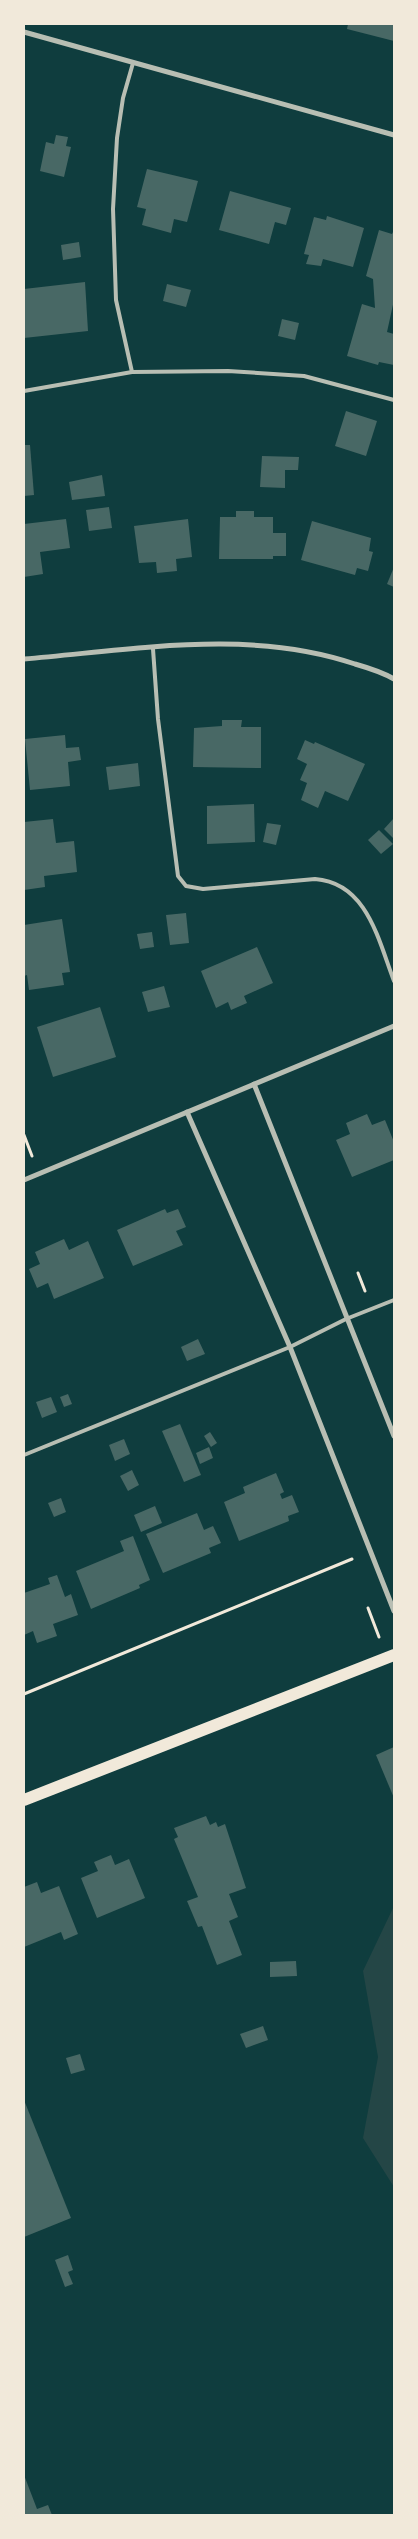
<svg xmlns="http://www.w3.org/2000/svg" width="418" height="2539" font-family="Signika,sans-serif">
<rect width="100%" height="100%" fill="#0f3d3e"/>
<path fill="#244646" d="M394,1906V2187L363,2138L378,2057L363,1971Z"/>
<g fill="#486865">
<path d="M348,24H394V41L347,29Z"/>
<path d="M56,135L68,137L66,146L71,147L64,177L40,171L46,142L54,144Z"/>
<path d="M147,169L198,181L187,222L174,219L171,233L142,225L146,209L137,207Z"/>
<path d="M230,191L291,208L286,225L275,222L269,244L219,230Z"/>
<path d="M327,216L364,228L353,267L323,259L321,266L306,264L309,255L304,254L314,217L326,220Z"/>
<path d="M379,230L392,234L394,230V300L387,332L394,334V365L379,362L378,365L347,356L362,304L375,308L373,279L366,276Z"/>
<path d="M79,242L81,257L63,260L61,245Z"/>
<path d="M85,282L88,331L24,338V289Z"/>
<path d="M167,284L191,290L186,307L163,301Z"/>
<path d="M282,319L299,323L295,340L278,336Z"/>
<path d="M346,411L377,421L366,456L335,446Z"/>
<path d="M24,445H30L34,495L24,496Z"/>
<path d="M262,456L299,457L298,470H285V488L260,487Z"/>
<path d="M102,475L105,496L72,500L69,482Z"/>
<path d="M109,507L112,528L89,531L86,510Z"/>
<path d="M236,511H254V517H273V533H286V556H273V559H219L220,517H236Z"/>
<path d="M66,519L70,548L40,552L43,574L24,577V524Z"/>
<path d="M188,519L192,557L176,559L177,571L157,573L156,562L139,563L134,526Z"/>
<path d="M312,521L371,538L369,551L373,552L368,571L357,568L355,575L301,560Z"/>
<path d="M394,567V587L387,584Z"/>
<path d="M222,720H242L241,727H261V768L193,767L194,728L222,726Z"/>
<path d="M65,735L66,748L79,747L81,760L68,762L70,786L30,790L25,739Z"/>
<path d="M305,740L314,744L315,742L365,764L348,801L325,791L318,808L301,800L307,783L300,780L307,764L297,759Z"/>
<path d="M138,763L140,786L109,790L106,767Z"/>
<path d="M254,804L255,842L207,844V806Z"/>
<path d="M394,818V839L384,829Z"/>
<path d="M53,819L56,843L74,841L77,872L44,876L45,887L24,890V822Z"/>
<path d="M267,823L281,825L276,845L263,842Z"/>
<path d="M379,830L393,844L381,854L368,840Z"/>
<path d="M186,913L189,943L170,945L166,915Z"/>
<path d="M62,919L70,972L62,973L64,985L29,990L27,975L24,976V925Z"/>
<path d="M152,932L154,947L140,949L137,934Z"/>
<path d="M257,947L273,983L244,996L247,1003L231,1010L228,1002L216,1008L201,971Z"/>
<path d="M164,986L170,1007L148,1012L142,992Z"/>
<path d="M100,1007L116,1057L53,1077L37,1027Z"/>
<path d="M367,1114L372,1125L385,1120L394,1142V1160L352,1177L336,1140L350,1134L346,1123Z"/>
<path d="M165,1209L167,1213L178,1209L186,1227L176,1231L183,1245L133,1266L117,1230Z"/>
<path d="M64,1239L69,1250L88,1241L104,1278L54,1299L48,1283L37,1288L29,1269L40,1264L35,1252Z"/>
<path d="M198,1339L205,1354L187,1361L181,1347Z"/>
<path d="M68,1394L72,1404L64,1407L60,1397Z"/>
<path d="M51,1397L57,1412L42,1418L36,1402Z"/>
<path d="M180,1424L201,1475L184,1482L162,1431Z"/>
<path d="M210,1432L217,1443L211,1447L204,1436Z"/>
<path d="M124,1439L130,1454L115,1461L109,1445Z"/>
<path d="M209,1447L213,1458L200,1464L196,1453Z"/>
<path d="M132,1470L139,1485L128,1491L120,1476Z"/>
<path d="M276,1473L284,1492L280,1494L282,1499L292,1495L299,1512L288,1516L289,1521L239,1541L224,1502L245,1493L243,1487Z"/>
<path d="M61,1498L66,1512L54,1517L48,1503Z"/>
<path d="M155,1506L162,1523L141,1532L134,1515Z"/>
<path d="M197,1513L204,1530L213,1526L221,1543L209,1548L211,1553L163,1573L146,1534Z"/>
<path d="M133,1536L150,1580L139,1585L140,1588L91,1609L76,1571L124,1551L120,1541Z"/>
<path d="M57,1575L65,1597L71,1594L78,1615L53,1624L57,1636L37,1643L33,1631L24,1635V1593L50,1584L48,1578Z"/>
<path d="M394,1747V1798L376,1755Z"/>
<path d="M206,1816L210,1825L216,1822L218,1827L225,1824L246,1888L229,1894L238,1917L229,1921L242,1955L217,1965L202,1926L198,1927L187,1901L198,1897L174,1839L178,1837L174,1828Z"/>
<path d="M111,1855L115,1865L129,1859L145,1898L97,1918L81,1878L98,1871L94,1862Z"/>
<path d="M37,1882L41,1893L59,1886L78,1934L64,1940L61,1932L24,1947V1887Z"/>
<path d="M296,1961L297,1976L270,1977V1962Z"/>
<path d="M263,2026L268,2040L246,2048L240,2034Z"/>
<path d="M80,2054L85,2070L71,2074L66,2058Z"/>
<path d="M24,2100L71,2218L24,2237Z"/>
<path d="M68,2255L73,2270L68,2272L73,2284L65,2287L55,2260Z"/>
<path d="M24,2475L37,2509L48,2505L52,2515H24Z"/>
</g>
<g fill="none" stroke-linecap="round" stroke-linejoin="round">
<g stroke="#f1e9da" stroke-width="3">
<path d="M24,1135L32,1156"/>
<path d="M358,1273L365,1291"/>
<path d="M368,1608L379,1637"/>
<path d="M24,1694L352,1559"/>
</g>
<g stroke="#b8beb3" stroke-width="4">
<path d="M132,372L116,300L113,209L117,138L123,98L133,63"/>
<path d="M24,391L132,372L228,371L304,376L394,400"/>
<path d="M153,649L158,719L178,876L186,886L203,889L315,879C367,883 378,939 394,981"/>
<path d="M24,1455L290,1347L346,1319L394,1300"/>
</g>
<g stroke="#b8beb3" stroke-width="5">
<path d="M24,32L394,135"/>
<path d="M24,659C133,650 249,628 355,664C369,668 382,672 394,679"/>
<path d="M254,1084L394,1436"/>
<path d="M187,1112L290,1347L394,1611"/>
<path d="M24,1180L394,1026"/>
</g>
<path stroke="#f1e9da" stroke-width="12" d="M24,1800L394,1655"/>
</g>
<rect width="418" height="2539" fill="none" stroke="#f1e9da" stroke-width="50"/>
</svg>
